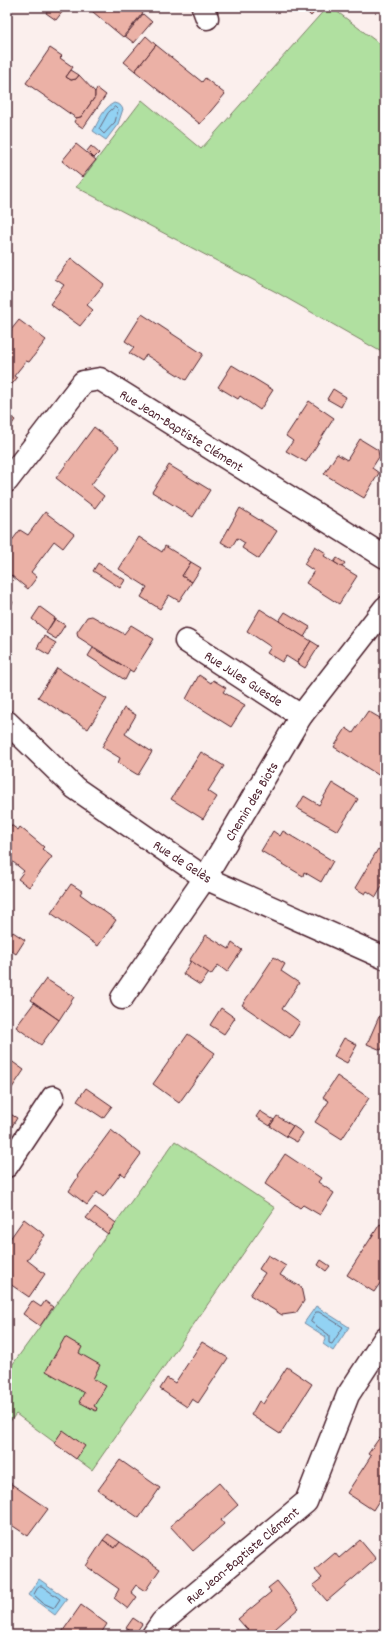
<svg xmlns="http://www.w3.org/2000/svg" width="392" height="1642" font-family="Dekko,sans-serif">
<rect width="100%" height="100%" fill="#fbefed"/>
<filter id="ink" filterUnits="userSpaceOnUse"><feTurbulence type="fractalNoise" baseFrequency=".025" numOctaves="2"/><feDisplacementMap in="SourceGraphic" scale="8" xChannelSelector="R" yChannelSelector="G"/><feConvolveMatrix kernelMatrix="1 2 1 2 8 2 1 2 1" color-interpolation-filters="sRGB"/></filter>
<g filter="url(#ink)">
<g fill="#b0e0a0" stroke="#7d8066">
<path d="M327,7H331L385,48V354L276,292L76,187L142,100L201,149Z"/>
<path d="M175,1141L275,1208L92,1470L16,1414L7,1425V1372Z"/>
</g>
<g fill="#92d2f3" stroke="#758aa3">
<path d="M114,103L120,105L123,109L118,124L106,140L93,131C99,121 103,108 114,103Z"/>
<path d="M316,1306L349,1327L333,1351L323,1344L326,1337L304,1323Z"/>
<path d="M39,1579L67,1599L55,1615L28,1595Z"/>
</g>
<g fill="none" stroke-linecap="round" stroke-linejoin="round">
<g stroke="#67677b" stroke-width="1">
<path d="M115,107L118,110L115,122L104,134L99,129L108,113Z"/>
<path d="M316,1312H319L343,1327L332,1344L329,1343V1335L311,1322Z"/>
<path d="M39,1586H42L60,1599L54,1608L43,1603L34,1595Z"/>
</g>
</g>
<g fill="#ebb1a6" stroke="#4a1f2b">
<path d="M50,7H57L63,11L56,20L46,13Z"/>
<path d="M87,7H143L146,9L123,37Z"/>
<path d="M302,7H319L311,16Z"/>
<path d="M143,14L152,22L134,43L125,36Z"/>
<path d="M146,36L156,45L135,71L124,62Z"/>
<path d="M156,45L202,82L205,78L225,94L200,124L135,71Z"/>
<path d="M50,48L62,56L60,58L73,67L66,77L71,80L76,79L79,75L95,92V97L81,117L76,118L26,83Z"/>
<path d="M71,70L79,75L76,79L71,80L66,77Z"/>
<path d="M97,88L106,95L83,128L74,122L76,118L81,117L95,97V92Z"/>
<path d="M76,144L96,160L82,177L62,161Z"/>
<path d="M91,146L99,153L94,158L87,151Z"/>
<path d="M71,258L104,284L87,305L93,310L80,326L50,304L64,285L55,279Z"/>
<path d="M142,314L203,354L186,380L146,355L142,361L129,353L134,347L125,341Z"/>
<path d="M19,320L46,340L29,362L26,361L14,376L17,378L9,388L7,386V335Z"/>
<path d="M232,365L273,390L260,410L240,396L238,399L218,387Z"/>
<path d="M333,389L346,397L341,407L327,399Z"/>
<path d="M309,401L334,418L306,462L286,451L293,441L286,436Z"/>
<path d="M7,414L15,420L7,431Z"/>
<path d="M94,427L119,447L91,485L104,496L95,508L56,478Z"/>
<path d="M360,439L378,450L379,457L372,468L379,473L364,498L324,474L337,454L347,460Z"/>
<path d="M169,465L210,490L193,517L152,492Z"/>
<path d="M240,508L277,531L259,559L242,548L245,543L237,538L231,548L221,542Z"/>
<path d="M45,512L74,534L63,548L54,541L31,572L37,577L28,589L7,572V547L20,530L28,535Z"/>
<path d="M139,537L162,552L165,546L191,562L182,576L192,582L179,601L169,595L160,609L141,597L147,587L119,569Z"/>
<path d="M315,546L326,553L324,556L357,576L339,604L306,583L314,571L304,564Z"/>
<path d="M337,558L345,563L342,567L334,562Z"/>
<path d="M191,562L201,568L192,582L182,576Z"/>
<path d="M98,563L125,580L120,588L93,571Z"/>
<path d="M7,597L13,602L7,611Z"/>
<path d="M40,607L55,618L47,631L32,619Z"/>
<path d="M260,609L311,641L297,663L286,656L282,662L267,653L271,647L247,631Z"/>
<path d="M285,612L310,627L304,637L279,621Z"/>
<path d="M92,616L124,634L131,625L154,639L133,672L78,637L77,632L87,617Z"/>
<path d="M55,619L65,625L56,639L46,633Z"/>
<path d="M44,636L56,643L49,655L37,648Z"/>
<path d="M311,641L319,646L305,668L297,663Z"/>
<path d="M93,648L130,670L125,680L88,656Z"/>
<path d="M57,668L107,699L88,729L38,697Z"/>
<path d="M199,675L211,683L213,680L226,688L223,692L245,705L231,727L186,699Z"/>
<path d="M124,708L136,715L125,734L152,752L138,775L118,763L120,758L102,747Z"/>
<path d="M368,711L385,721V768L380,776L334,747L346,728L353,733Z"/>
<path d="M201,752L224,766L208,791L217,797L203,819L171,799Z"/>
<path d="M332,783L358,799L338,831L297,808L304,796L319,805Z"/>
<path d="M7,822L18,830L20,827L44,847L42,849L52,857L29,887L18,879L24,871L7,857Z"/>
<path d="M273,831L280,836L283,831L333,861L321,882L304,872L303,876L261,851Z"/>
<path d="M378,849L385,854V881L376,897L367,891L365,894L355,888Z"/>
<path d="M71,884L82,891L80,894L116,920L98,946L51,913Z"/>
<path d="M13,932L25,940L16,954L7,948V940Z"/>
<path d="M206,935L229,949L232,943L242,950L227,972L218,965L211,975L189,961Z"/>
<path d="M274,957L285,964L281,971L299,983L282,1009L300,1022L290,1038L242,1005Z"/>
<path d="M191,961L209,973L200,985L183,974Z"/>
<path d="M46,979L74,997L59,1020L31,1000Z"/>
<path d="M34,1003L59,1020L41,1045L16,1027Z"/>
<path d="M385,1003V1048L383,1047L381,1050L367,1044Z"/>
<path d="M221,1008L235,1018L224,1034L210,1025Z"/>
<path d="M188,1034L215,1053L179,1103L153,1084Z"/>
<path d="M344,1038L357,1045L347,1063L334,1056Z"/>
<path d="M7,1058L24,1070L8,1094L7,1093Z"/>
<path d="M337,1076L369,1098L342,1139L315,1122L329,1101L323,1097Z"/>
<path d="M86,1088L112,1106L103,1118L77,1101Z"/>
<path d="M260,1111L274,1120L270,1126L256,1117Z"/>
<path d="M7,1112L17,1118L7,1134Z"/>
<path d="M277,1116L293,1126L286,1136L270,1126Z"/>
<path d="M293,1126L303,1133L297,1142L286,1136Z"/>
<path d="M111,1130L141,1154L125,1176L121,1173L103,1197L97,1192L87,1205L69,1191L78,1177L77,1176Z"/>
<path d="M285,1154L321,1178L318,1182L334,1193L320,1215L303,1205L300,1208L265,1184Z"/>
<path d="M95,1207L116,1223L108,1234L86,1218Z"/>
<path d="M24,1219L45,1235L27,1260L45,1274L29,1297L7,1282V1243Z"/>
<path d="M380,1224L385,1227V1276L374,1292L347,1275Z"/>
<path d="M268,1255L286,1266L280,1275L301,1287L304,1301L296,1313L282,1315L250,1295L265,1273L259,1269Z"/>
<path d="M321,1260L330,1266L326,1271L318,1265Z"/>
<path d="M32,1301L41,1307L45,1301L53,1307L40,1326L23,1314Z"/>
<path d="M65,1337L82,1347L79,1353L100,1365L93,1379L106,1386L94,1406L97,1408L96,1411L79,1402L84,1393L46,1371Z"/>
<path d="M202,1342L228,1358L198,1403L192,1399L187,1407L160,1389L167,1378L175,1383Z"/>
<path d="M287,1367L312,1384L280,1434L251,1415L259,1401L263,1404Z"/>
<path d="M63,1430L85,1446L76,1459L54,1443Z"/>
<path d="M380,1437L385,1440V1491L373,1510L347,1493L371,1456L368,1454Z"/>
<path d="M120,1460L160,1488L139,1518L98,1490Z"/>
<path d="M7,1481L48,1509L28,1536L7,1522Z"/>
<path d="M219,1483L238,1505L221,1520L224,1524L193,1551L170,1526Z"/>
<path d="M108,1534L120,1542L115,1548L103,1540Z"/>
<path d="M103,1540L115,1548L120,1542L160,1569L145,1591L136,1585L131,1592L137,1597L128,1609L114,1598L119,1589L86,1566Z"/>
<path d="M360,1540L376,1559L327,1601L313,1585L322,1578L315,1570L335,1553L339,1558Z"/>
<path d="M277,1581L299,1608L268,1635H252L238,1619L271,1592L268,1588Z"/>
<path d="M81,1605L107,1624L100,1635H60Z"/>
<path d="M133,1618L142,1624L135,1634L126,1628Z"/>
</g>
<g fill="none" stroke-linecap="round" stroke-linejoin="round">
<g stroke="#4a1f2b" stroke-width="25">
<g id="street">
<path d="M203,7L207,18"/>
<path d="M7,481L83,382L100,379L385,557"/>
<path d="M186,641L301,716"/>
<path d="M7,722L75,788L205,878L385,958"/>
<path d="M122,998L205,878L301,716L385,608"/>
<path d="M7,1166L53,1097"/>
<path d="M153,1635L162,1622L306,1502L348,1395L385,1338"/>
</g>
</g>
<use href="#street" stroke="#fff" stroke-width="22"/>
</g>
</g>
<g text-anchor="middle" stroke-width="4" stroke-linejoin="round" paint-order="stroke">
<g font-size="14" fill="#4a1f2b" stroke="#fff">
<text transform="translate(182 430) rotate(32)" y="5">Rue Jean-Baptiste Clément</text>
<text transform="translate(244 678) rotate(33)" y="5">Rue Jules Guesde</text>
<text transform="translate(251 801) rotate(-59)" y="5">Chemin des Biots</text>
<text transform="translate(183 861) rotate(33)" y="5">Rue de Gelès</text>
<text transform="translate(242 1555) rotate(-40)" y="5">Rue Jean-Baptiste Clément</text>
</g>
</g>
<rect width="392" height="1642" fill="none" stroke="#fff" stroke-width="24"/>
<rect x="12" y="12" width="368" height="1618" fill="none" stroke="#4a1f2b" stroke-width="1.5" filter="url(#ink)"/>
</svg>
